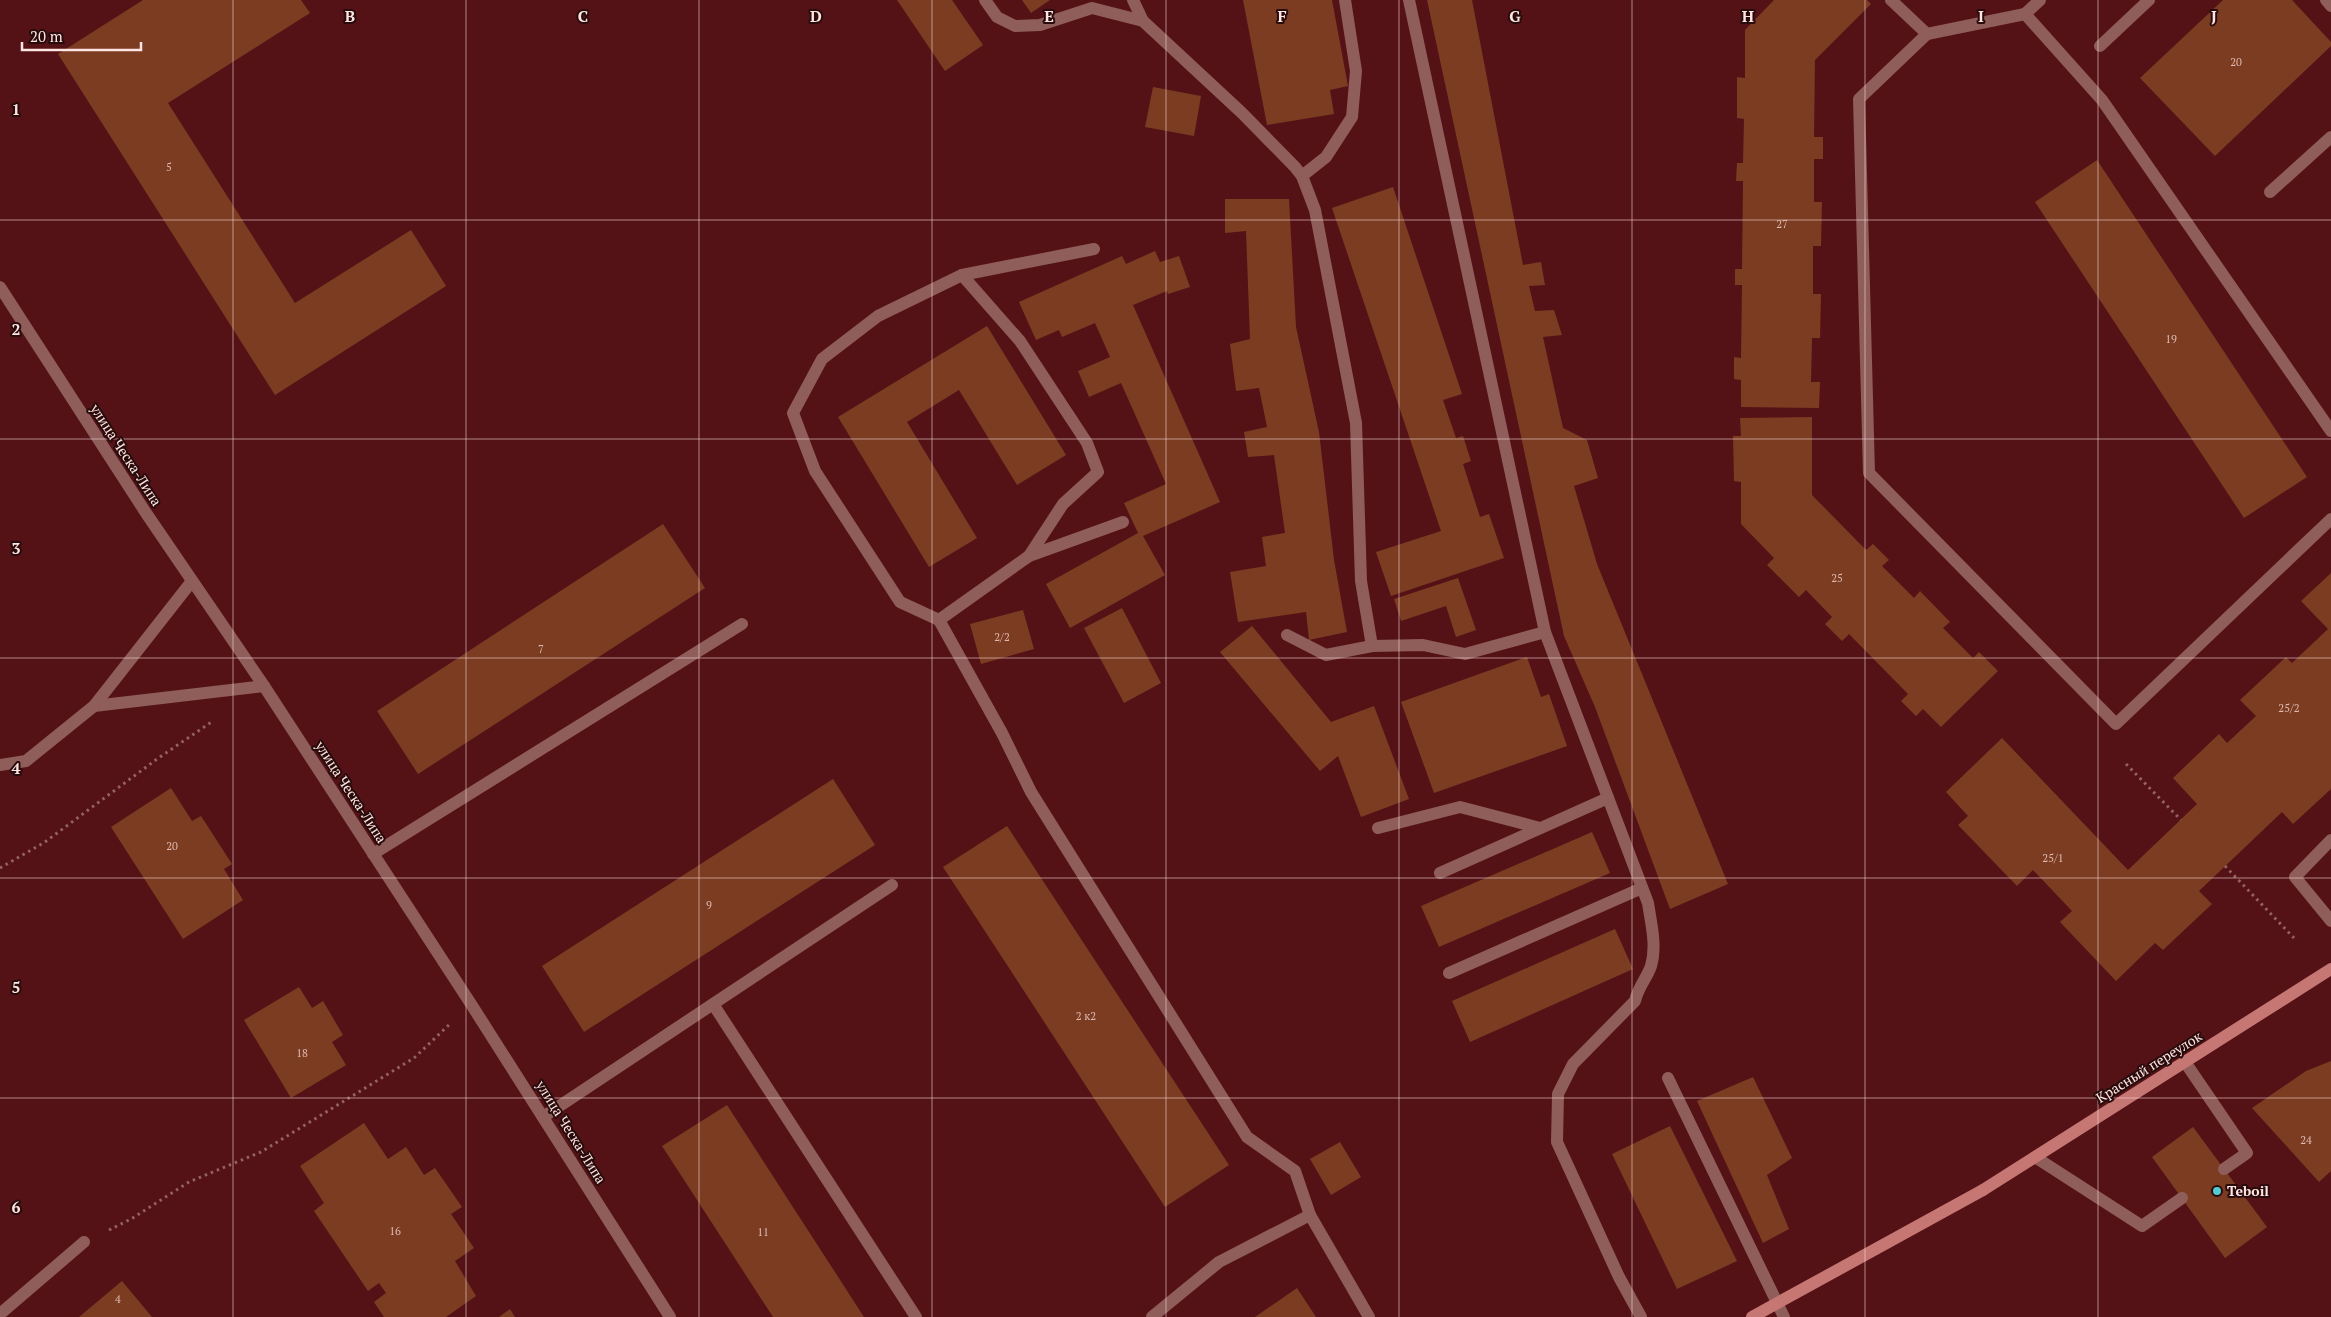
<svg xmlns="http://www.w3.org/2000/svg" width="2331" height="1317" font-family="'PT Serif',serif">
<rect width="100%" height="100%" fill="#541216"/>
<g fill="#7c3c22">
<path d="M143,0H301L310,13L168,103L295,303L411,230L446,286L275,395L58,54Z"/>
<path d="M897,0H952L983,45L945,71Z"/>
<path d="M1022,0H1050L1031,13Z"/>
<path d="M1243,0H1332L1348,86L1330,90L1334,114L1267,125Z"/>
<path d="M1427,0H1472L1523,265L1541,262L1545,285L1529,286L1535,311L1554,310L1562,335L1543,337L1563,428L1587,440L1598,478L1574,486L1597,564L1728,884L1670,909L1595,707L1564,636Z"/>
<path d="M1774,0H1867L1871,4L1815,60L1814,137H1823V159H1814V202H1822L1821,246H1813V294H1821L1820,338H1812L1811,382H1820L1819,408L1741,407V380L1734,379V357L1741,358L1742,285H1735V269H1742L1743,181H1736L1737,163H1743L1744,119L1737,118V77L1745,78V30Z"/>
<path d="M2223,0H2292L2331,42V46L2215,156L2140,78Z"/>
<path d="M1153,87L1201,96L1194,136L1145,127Z"/>
<path d="M2097,160L2307,477L2244,518L2035,202Z"/>
<path d="M1393,187L1462,394L1443,400L1456,438L1463,436L1471,461L1463,464L1480,517L1489,514L1504,558L1391,596L1376,552L1441,531L1332,208Z"/>
<path d="M1225,199H1289L1296,327L1319,432L1334,560L1347,632L1309,640L1306,612L1238,622L1230,572L1266,566L1262,537L1285,533L1274,455L1248,457L1244,432L1267,427L1259,388L1236,391L1230,344L1250,339L1246,231L1225,233Z"/>
<path d="M1155,251L1160,262L1179,256L1190,287L1168,294L1167,291L1133,305L1220,502L1143,536L1165,575L1070,628L1046,584L1138,533L1124,503L1166,484L1121,383L1089,397L1078,371L1110,357L1095,323L1062,337L1059,330L1036,340L1019,302L1122,256L1126,264Z"/>
<path d="M987,326L1066,455L1017,485L959,390L907,422L977,538L929,567L838,417Z"/>
<path d="M1812,417V495L1866,550L1873,544L1889,560L1882,566L1914,598L1920,591L1950,622L1943,628L1973,658L1979,652L1998,671L1941,727L1923,709L1916,716L1901,701L1908,694L1849,634L1842,641L1825,624L1832,617L1806,590L1799,597L1767,565L1774,558L1741,524V482L1734,481L1733,436H1741L1740,418Z"/>
<path d="M663,524L705,588L418,774L377,711Z"/>
<path d="M2331,573V789L2293,824L2282,812L2199,891L2212,904L2163,950L2155,943L2116,981L2060,922L2072,911L2033,870L2017,886L1958,825L1968,816L1946,792L2002,738L2128,870L2197,804L2173,778L2219,734L2227,743L2256,716L2240,700L2286,657L2292,663L2328,629L2301,601Z"/>
<path d="M1458,578L1476,630L1456,637L1446,606L1401,621L1394,599Z"/>
<path d="M1122,608L1161,683L1124,703L1084,628Z"/>
<path d="M1023,610L1034,649L981,664L970,624Z"/>
<path d="M1252,626L1331,722L1374,706L1409,799L1361,817L1338,756L1320,771L1220,652Z"/>
<path d="M1527,657L1541,697L1549,694L1567,746L1434,793L1401,702Z"/>
<path d="M833,779L875,845L584,1032L542,966Z"/>
<path d="M171,788L192,821L201,816L232,864L224,869L243,900L183,939L111,827Z"/>
<path d="M1007,826L1229,1165L1165,1207L943,867Z"/>
<path d="M1592,832L1610,873L1439,947L1421,906Z"/>
<path d="M1615,929L1633,969L1470,1042L1452,1001Z"/>
<path d="M299,987L312,1008L323,1001L343,1035L332,1042L346,1065L291,1098L244,1020Z"/>
<path d="M2331,1061V1171L2319,1182L2252,1108L2306,1071Z"/>
<path d="M1753,1077L1792,1158L1767,1175L1789,1229L1763,1243L1697,1101Z"/>
<path d="M727,1105L864,1317H773L662,1146Z"/>
<path d="M364,1123L388,1159L406,1147L424,1175L435,1168L462,1207L451,1214L474,1248L455,1261L476,1296L446,1317H384L374,1302L386,1293L379,1283L368,1291L314,1211L324,1203L300,1166Z"/>
<path d="M1670,1126L1737,1261L1677,1289L1612,1154Z"/>
<path d="M2193,1127L2267,1227L2225,1258L2152,1157Z"/>
<path d="M1340,1142L1361,1177L1331,1195L1310,1159Z"/>
<path d="M122,1281L152,1317H79Z"/>
<path d="M1297,1288L1316,1317H1255Z"/>
<path d="M510,1309L515,1317H499Z"/>
</g>
<g fill="none" stroke-linecap="round" stroke-linejoin="round">
<g stroke="#946263" stroke-width="3" stroke-dasharray="2.5 4" stroke-linecap="butt">
<path d="M2126,764L2181,820"/>
<path d="M2225,866L2294,938"/>
<path d="M0,868L45,842L157,759L213,721"/>
<path d="M109,1230L131,1219L189,1182L261,1152L414,1058L451,1023"/>
</g>
<g stroke="#8f5d5a" stroke-width="12">
<path d="M985,0L997,17L1015,26L1040,25L1092,8L1143,21"/>
<path d="M1133,0L1143,21L1242,113L1295,167L1302,176L1315,210L1356,423L1361,581L1372,646"/>
<path d="M1409,0L1545,632L1648,903C1651,923 1657,946 1651,966C1647,978 1638,987 1635,1001L1573,1064L1558,1094L1557,1142L1619,1277L1641,1317"/>
<path d="M1891,0L1927,34L1859,99L1869,473L2116,724L2331,519"/>
<path d="M2040,0L2025,14L2102,100L2331,431"/>
<path d="M2326,0L2331,6"/>
<path d="M1927,34L2025,14"/>
<path d="M2100,46L2149,0"/>
<path d="M1302,176L1326,157L1352,117L1356,71L1345,0"/>
<path d="M2270,192L2331,137"/>
<path d="M1094,249L962,275L878,316L822,359L793,413L815,471L900,602L939,620L1029,556L1123,522"/>
<path d="M962,275L1020,341L1087,443L1098,472L1063,504L1029,556"/>
<path d="M939,620L1002,733L1031,792L1247,1137L1295,1171L1310,1215"/>
<path d="M1287,635L1326,655L1372,646L1423,645L1465,654L1545,632"/>
<path d="M94,706L264,686"/>
<path d="M0,765L26,761L94,706L192,581"/>
<path d="M1378,828L1460,807L1540,828"/>
<path d="M2331,840L2295,877L2331,921"/>
<path d="M373,854L742,624"/>
<path d="M1440,873L1608,798"/>
<path d="M1449,973L1642,888"/>
<path d="M713,1004L916,1317"/>
<path d="M2185,1062L2247,1153L2224,1169"/>
<path d="M1668,1078L1784,1317"/>
<path d="M543,1117L892,885"/>
<path d="M2035,1157L2142,1226L2182,1198"/>
<path d="M0,1314L84,1242"/>
<path d="M1152,1317L1219,1262L1310,1215L1369,1317"/>
</g>
<path stroke="#8f5d5a" stroke-width="12" d="M0,287L146,513L264,686L471,1004L670,1317"/>
<path stroke="#c67673" stroke-width="12" d="M1983,1190L2331,969"/>
<path stroke="#c67673" stroke-width="12" d="M1752,1317L1983,1190"/>
</g>
<path fill="none" stroke="#fee4e2" stroke-width="1" stroke-opacity="0.55" d="M233,0V1317M466,0V1317M699,0V1317M932,0V1317M1166,0V1317M1399,0V1317M1632,0V1317M1865,0V1317M2098,0V1317M0,220H2331M0,439H2331M0,658H2331M0,878H2331M0,1098H2331"/>
<circle fill="#52ccd5" stroke="#280b0b" stroke-width="2" cx="2217" cy="1191" r="5"/>
<g text-anchor="middle" stroke-width="4" stroke-linejoin="round" paint-order="stroke">
<g font-size="11" fill="#debab2">
<text x="2236" y="66">20</text>
<text x="169" y="171">5</text>
<text x="1782" y="228">27</text>
<text x="2171" y="343">19</text>
<text x="1837" y="582">25</text>
<text x="1002" y="641">2/2</text>
<text x="541" y="653">7</text>
<text x="2289" y="712">25/2</text>
<text x="172" y="850">20</text>
<text x="2053" y="862">25/1</text>
<text x="709" y="909">9</text>
<text x="1086" y="1020">2 к2</text>
<text x="302" y="1057">18</text>
<text x="2306" y="1144">24</text>
<text x="395" y="1235">16</text>
<text x="763" y="1236">11</text>
<text x="118" y="1303">4</text>
</g>
<g font-size="14" fill="#fee4e2" stroke="#280b0b">
<text transform="translate(126 455) rotate(57)" y="5">улица Ческа-Липа</text>
<text transform="translate(351 792) rotate(57)" y="5">улица Ческа-Липа</text>
<text transform="translate(2149 1067) rotate(-32)" y="5">Красный переулок</text>
<text transform="translate(571 1132) rotate(58)" y="5">улица Ческа-Липа</text>
</g>
<g font-size="14" font-weight="bold" fill="#fee4e2" stroke="#280b0b" text-anchor="start">
<text x="2227" y="1196">Teboil</text>
</g>
</g>
<g font-size="16" text-anchor="middle" font-weight="bold" fill="#fee4e2" stroke="#280b0b" stroke-width="4" stroke-linejoin="round" paint-order="stroke">
<text x="350" y="22">B</text>
<text x="583" y="22">C</text>
<text x="816" y="22">D</text>
<text x="1049" y="22">E</text>
<text x="1282" y="22">F</text>
<text x="1515" y="22">G</text>
<text x="1748" y="22">H</text>
<text x="1981" y="22">I</text>
<text x="2214" y="22">J</text>
<text x="16" y="115">1</text>
<text x="16" y="335">2</text>
<text x="16" y="554">3</text>
<text x="16" y="774">4</text>
<text x="16" y="993">5</text>
<text x="16" y="1213">6</text>
</g>
<path d="M22 42v8h119v-8" fill="none" stroke="#fee4e2" stroke-width="2.5"/>
<text x="30" y="42" font-size="15" fill="#fee4e2" stroke="#280b0b" stroke-width="4" paint-order="stroke">20 m</text>
</svg>
